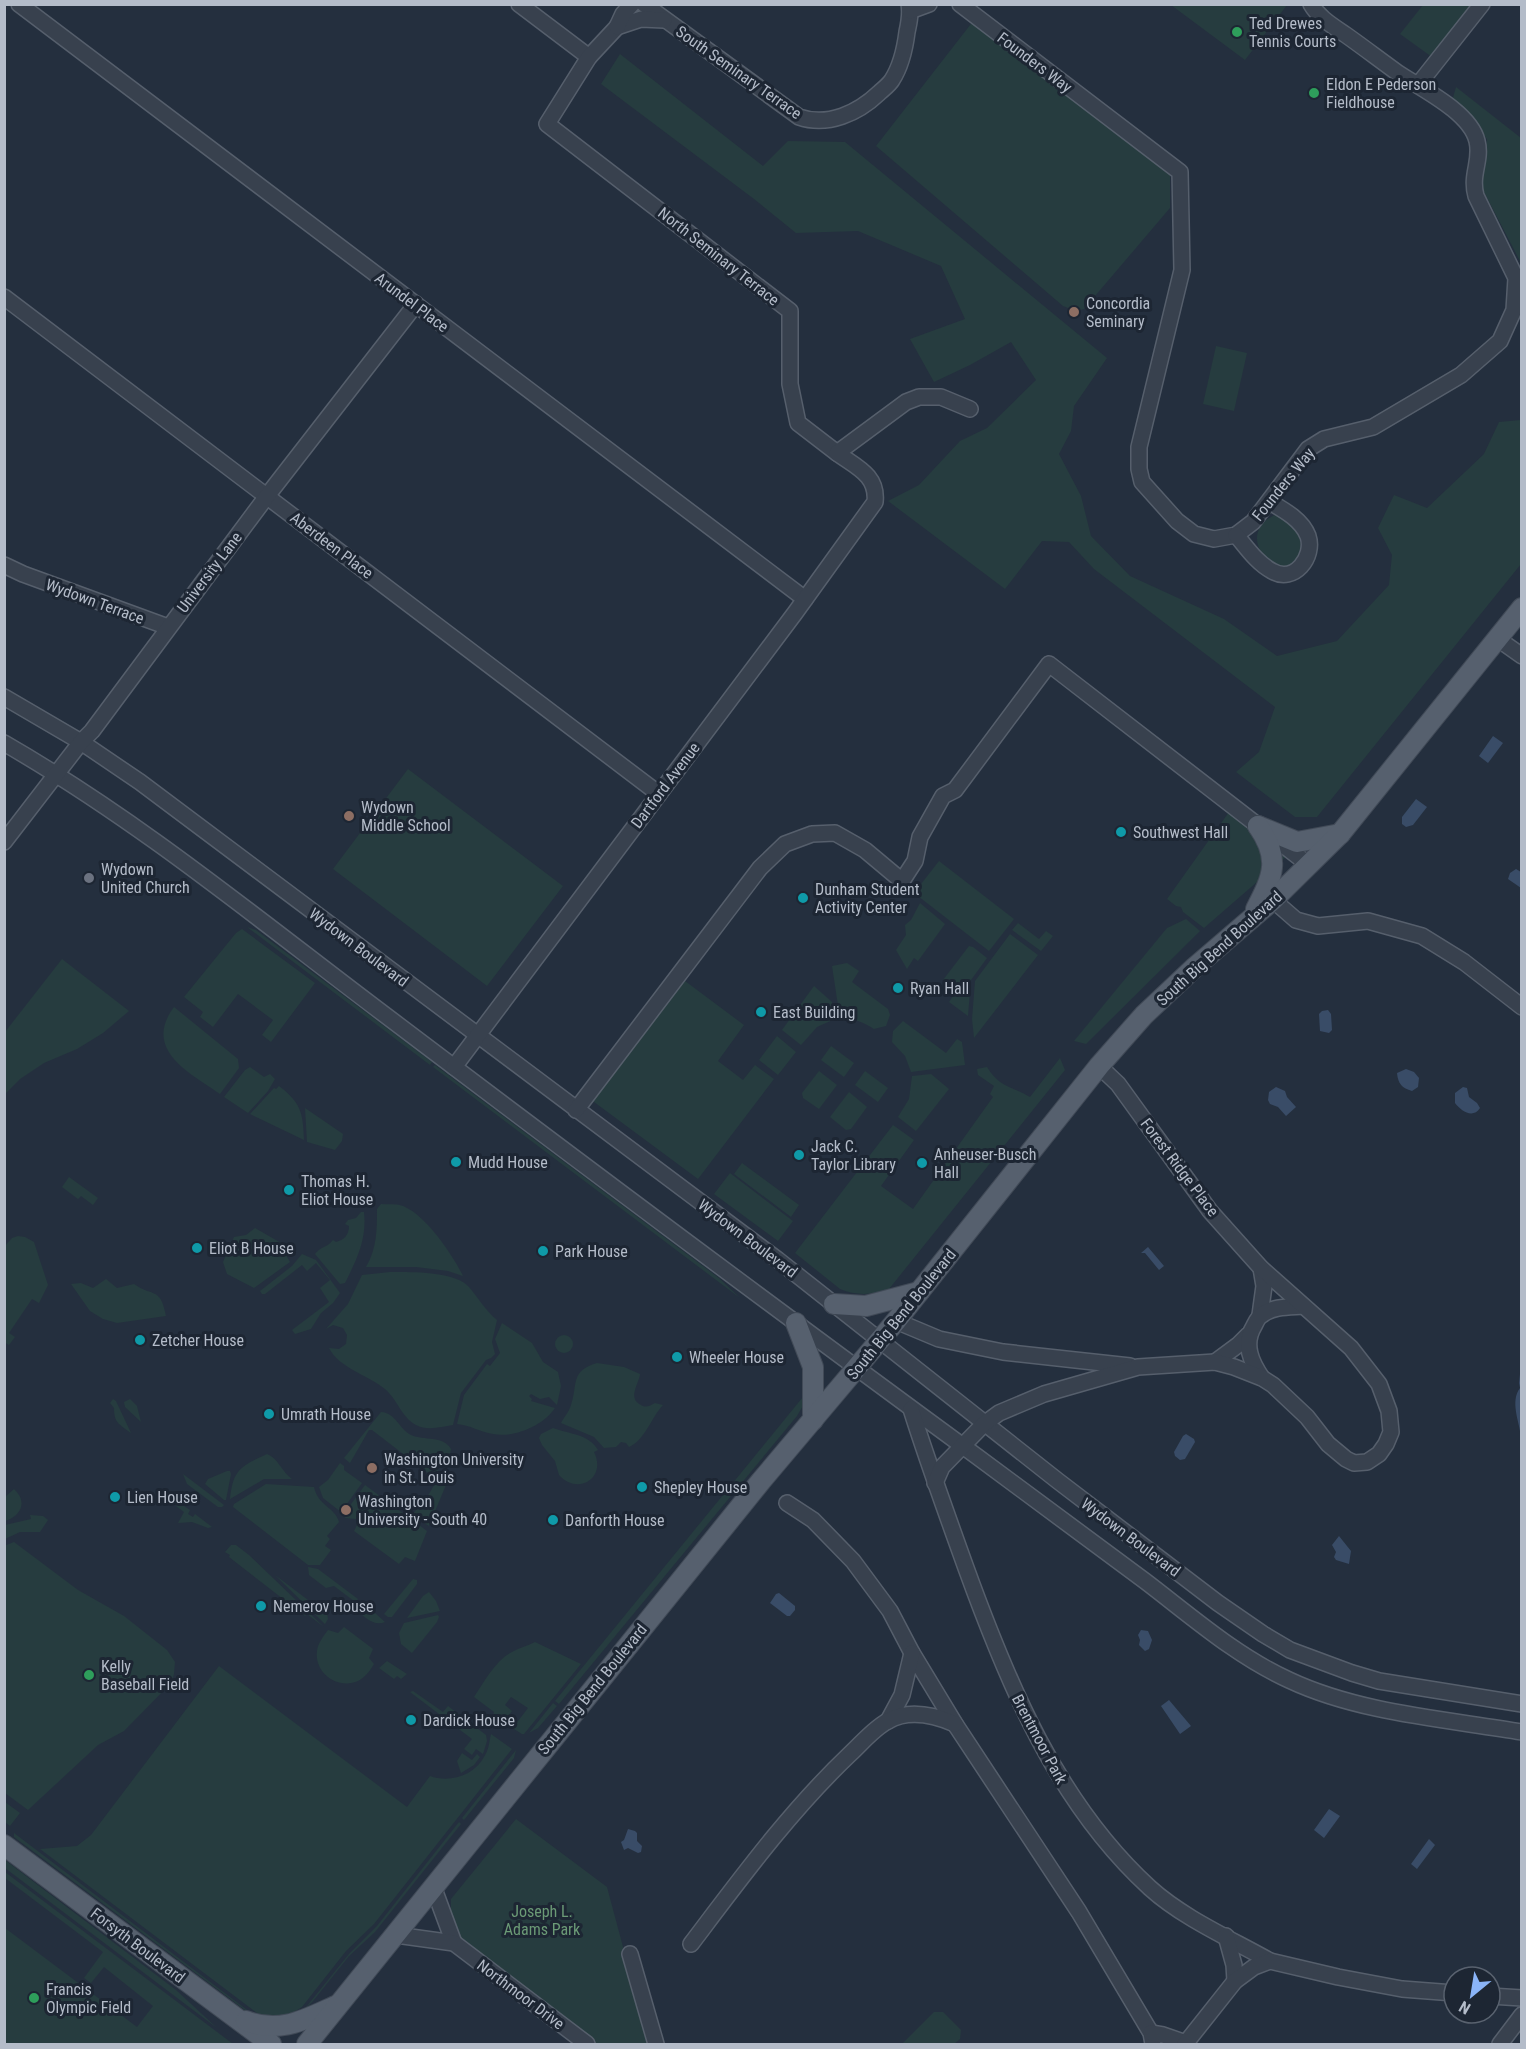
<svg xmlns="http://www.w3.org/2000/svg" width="1526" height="2049" font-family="'Roboto Condensed',sans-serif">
<rect width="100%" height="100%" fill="#242f3e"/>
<g fill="#263c3f" fill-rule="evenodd">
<path d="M1171,5H1287L1245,60Z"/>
<path d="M1423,5H1474L1432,57L1400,34Z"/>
<path d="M974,20L1170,169V208L1084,309L1076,311L1063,306L876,146Z"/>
<path d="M620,54L763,166L788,141L845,142L1107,358L1074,406L1071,431L1059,454L1081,496L1091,536L1130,576L1224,619L1277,656L1337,641L1389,585L1392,555L1378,528L1394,495L1427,508L1484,454L1499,422L1521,420V564L1317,817H1295L1236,772L1259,752L1275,707L1094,569L1069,542L1042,541L1005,589L888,501L919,485L960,441L987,428L1036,380L1011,342L970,365L934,382L910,339L965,319L941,266L858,231L796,233L754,199L601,84Z"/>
<path d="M1456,87L1521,138V263L1483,190L1482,176L1487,139L1452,101Z"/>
<path d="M1216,346L1247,353L1234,411L1203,404Z"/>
<path d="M1277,514C1280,516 1287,518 1290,521C1302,534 1305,553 1294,567C1261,570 1239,530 1277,514Z"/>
<path d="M408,769L563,886L487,986L333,869Z"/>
<path d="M1229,812L1287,856L1204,928L1183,912L1181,907L1176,906L1167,899Z"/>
<path d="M939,861L1014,919L989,951L914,893Z"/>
<path d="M920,903L945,924L918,961L914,958L907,969L896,950L906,935L905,925L911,920Z"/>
<path d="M1186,919L1200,931L1086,1044L1074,1041L1167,928Z"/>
<path d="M1018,923L1039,939L1046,931L1053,936L1041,951L1012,930Z"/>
<path d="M247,927L256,930L432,1062L430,1065Z"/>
<path d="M242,929L315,983L271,1042L262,1035L273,1020L238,994L213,1027L200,1017L203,1012L184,997L236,933Z"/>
<path d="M1010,934L1038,955L974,1038L972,1019L975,981Z"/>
<path d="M969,946L973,947L987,958L971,980L968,1016L949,1002L956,992L943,980Z"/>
<path d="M62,959L129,1011L103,1033L77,1049L44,1063L20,1079L5,1094V1032Z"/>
<path d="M847,963L859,971L852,982L888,1009L890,1015L886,1026L874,1029C863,1022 853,1018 840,1019L832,966Z"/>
<path d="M681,978L744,1025L718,1061L743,1080L755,1065L774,1079L698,1179L590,1099Z"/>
<path d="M814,986L832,1002L835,1019L817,1027L801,1045L782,1030Z"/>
<path d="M174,1007L238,1059L239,1068L220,1094C190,1073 142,1050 174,1007Z"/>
<path d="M903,1021L946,1053L957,1039L962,1042L965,1065L911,1072L905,1056L892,1042L893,1031Z"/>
<path d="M777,1036L796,1052L778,1075L759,1060Z"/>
<path d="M831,1046L854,1063L844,1077L821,1060Z"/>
<path d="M1060,1058L1065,1070L889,1289C872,1295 857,1296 840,1289L795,1253L893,1125L914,1140L881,1186L913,1209L993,1097L990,1094L994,1086L978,1075L977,1069L987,1067C1000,1088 1012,1086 1030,1097Z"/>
<path d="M435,1065L719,1278L740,1298L433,1067Z"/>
<path d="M250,1067L264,1077L270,1074L275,1079L268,1091L248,1113L224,1097L245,1070Z"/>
<path d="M819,1071L837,1085L819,1109L803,1098L802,1093Z"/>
<path d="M865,1071L888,1088L878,1102L855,1085Z"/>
<path d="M931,1074L949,1089L916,1131L898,1117L909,1099L912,1076Z"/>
<path d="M279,1086C301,1103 303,1112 304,1140L250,1114L274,1088L276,1089Z"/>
<path d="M849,1092L867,1107L851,1129L846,1130L830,1117Z"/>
<path d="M305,1108L343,1134L342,1141L335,1150L307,1142Z"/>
<path d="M742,1163L799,1205L791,1217L734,1174Z"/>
<path d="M730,1173L793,1221L778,1241L714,1194Z"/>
<path d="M69,1177L98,1198L93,1205L81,1196L78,1199L62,1187Z"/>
<path d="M381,1204C388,1205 398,1203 405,1207C426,1216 453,1255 463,1276L448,1271L416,1267H366C377,1248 377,1230 377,1209Z"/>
<path d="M361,1212H364C367,1239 357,1259 345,1283L340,1284L315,1254C320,1247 328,1247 333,1240L336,1242C344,1240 349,1235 349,1226L345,1224L348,1220L356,1218Z"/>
<path d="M255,1228L288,1247L286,1255L290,1262L254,1288L227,1274L223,1262L234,1237L246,1235Z"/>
<path d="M18,1236L25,1237L34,1242L48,1285L39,1303L32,1299L9,1333L15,1337L9,1345L4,1342L5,1246L12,1238Z"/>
<path d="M302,1254L316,1260L340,1293L333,1303L321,1313L311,1329L295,1334L292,1330L329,1302L320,1288L330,1280L316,1263L307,1271L302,1265L265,1294H262L260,1291L292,1266Z"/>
<path d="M390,1272C410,1272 455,1271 469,1287C479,1299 485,1310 497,1320L492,1342L495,1354L491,1358L486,1360L461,1393L453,1425C441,1427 427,1431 416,1425C402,1418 397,1399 385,1389C368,1375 339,1368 329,1348L339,1349L346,1344L347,1335L343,1328L333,1325L326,1329L348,1304L362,1275Z"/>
<path d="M106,1279L117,1288L134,1284C154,1298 160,1286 166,1316L117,1323L103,1319L90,1311L71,1284L81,1283L93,1288Z"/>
<path d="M502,1323L532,1343L543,1362L558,1372L561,1386L557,1405L549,1397L540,1399L531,1394L529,1396L532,1399L531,1401L555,1408C543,1426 514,1438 493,1434C480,1432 470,1425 457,1424L464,1395L487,1364L490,1366L500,1353L495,1339Z"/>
<circle cx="564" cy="1344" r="9"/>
<path d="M597,1363L624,1367L640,1374C639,1384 627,1398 641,1405C646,1408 650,1406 655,1403L663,1405C651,1418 645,1440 629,1447L626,1443L621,1442L616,1447L604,1448L594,1437L561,1423C564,1417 569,1412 571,1405C578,1384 570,1371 597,1363Z"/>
<path d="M807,1392L804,1404L797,1416L559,1704L555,1701Z"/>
<path d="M113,1399L116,1401L131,1433C119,1424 114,1423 114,1408L110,1403Z"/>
<path d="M130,1399L137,1406L141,1422L125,1407L124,1402Z"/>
<path d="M381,1412C396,1413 399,1429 411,1435C424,1441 443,1435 451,1449L450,1455L440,1454L438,1474L447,1477L448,1480L429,1526L412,1515L429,1494L437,1480L372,1430H369L350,1463L344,1458Z"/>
<path d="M553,1428C569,1434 589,1434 598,1450L594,1452C607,1478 578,1496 559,1475L555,1461L542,1445L539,1438L541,1434Z"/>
<path d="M267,1454C278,1458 282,1472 292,1479H264L230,1499C233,1469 241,1466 267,1454Z"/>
<path d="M340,1463L344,1466V1470L362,1483L341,1512L323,1498L319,1487L328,1480Z"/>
<path d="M227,1471H230L231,1474L226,1500H224L205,1484L208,1479Z"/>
<path d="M183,1474L224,1505L222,1507H218L187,1484Z"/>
<path d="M266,1484L314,1487C318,1506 335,1507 339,1522L327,1536L330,1539L325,1546L331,1550L320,1565H308L233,1507L234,1504Z"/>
<path d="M365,1485L427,1531L415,1561L405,1557L399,1564L354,1531L357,1525L356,1519L345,1518L346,1511Z"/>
<path d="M14,1489C28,1502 21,1516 5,1521V1497Z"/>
<path d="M177,1504H181L190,1510L188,1514L193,1517L195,1514L212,1527L208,1528L192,1522L178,1523L184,1512L176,1506Z"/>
<path d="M30,1515L43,1516L48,1520L40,1532H20L5,1539V1525L31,1519Z"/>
<path d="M14,1542L78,1590L124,1616L167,1650L175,1662L174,1674L171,1683L124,1731L98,1745L28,1810L5,1793L4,1546Z"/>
<path d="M231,1545H236L249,1555L324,1627L307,1614L305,1616L229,1557L230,1555L225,1552Z"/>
<path d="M308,1567L318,1569L358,1599L356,1602L364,1607L366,1605L385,1622C373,1627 364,1616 355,1609L354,1601L334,1586L326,1588L309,1575Z"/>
<path d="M275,1575L308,1600L307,1602L327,1614L328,1619L325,1624Z"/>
<path d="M413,1579L417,1580V1584L392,1617H388L384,1614Z"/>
<path d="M429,1592L436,1601L440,1611L407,1618L423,1596Z"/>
<path d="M438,1615L439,1617L437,1622L412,1653L401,1644L399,1633L404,1623Z"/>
<path d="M344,1627L373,1649L369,1658L374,1664C370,1671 365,1677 358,1681C338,1690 314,1673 317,1651C318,1643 323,1637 328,1630L338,1633Z"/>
<path d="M535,1642L581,1664L524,1734H522L503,1722V1719L501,1721L493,1715L494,1712L474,1697C484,1682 496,1660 512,1652C519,1648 527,1646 535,1642ZM511,1697L528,1708L518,1721L509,1715L512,1711L505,1705Z"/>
<path d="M387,1661L407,1674L401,1679L397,1676L394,1679L379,1668Z"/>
<path d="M219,1666L407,1807L430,1776C449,1783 474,1776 484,1757C489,1750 489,1742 491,1734L512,1749L374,1924L346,1951L302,2007L291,2014L285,2016L267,2017L257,2013L40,1849L77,1846L91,1835Z"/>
<path d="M413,1691L443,1712L448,1706L486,1735L487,1741L483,1754L476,1749L472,1755L464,1749L472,1739L410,1692Z"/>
<path d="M553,1703L557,1706L538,1728L529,1733Z"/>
<path d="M516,1750L514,1758L464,1820L462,1818Z"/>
<path d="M462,1753L472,1760L477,1754L480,1757L474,1765L461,1773L457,1761Z"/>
<path d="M5,1802L20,1813L10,1826L5,1822Z"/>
<path d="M516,1819L607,1887L649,2044H595L457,1937L451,1918V1899Z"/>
<path d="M459,1822L461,1824L375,1932L349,1956L313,2001L303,2011L349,1954L377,1926Z"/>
<path d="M14,1833L251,2013L253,2016L14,1837Z"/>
<path d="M5,1860L176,1990L217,2028L5,1868Z"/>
<path d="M5,1872L233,2044H5V1928L137,2027L153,2006L104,1967L91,1983L84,1978L103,1952L5,1878Z"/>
<path d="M934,2012H943L961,2030L960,2039L954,2044H902Z"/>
</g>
<g fill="#394c67">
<path d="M1493,736L1503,743L1488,763L1479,756Z"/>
<path d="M1416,799L1427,807L1413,825L1406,827L1402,824V817Z"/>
<path d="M1516,869L1521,872V888L1508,879L1510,873Z"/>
<path d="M1328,1010L1331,1014L1332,1030L1329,1033L1320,1031L1319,1014L1322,1011Z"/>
<path d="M1406,1069L1414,1072L1419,1078L1418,1087L1412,1091C1402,1088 1398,1084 1397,1073Z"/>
<path d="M1276,1087L1285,1091L1287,1097L1296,1107L1286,1116L1278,1107L1270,1104L1268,1100L1269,1092Z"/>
<path d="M1463,1087L1467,1088L1469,1097L1477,1103L1480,1108C1473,1119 1461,1111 1455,1103V1093Z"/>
<path d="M1148,1247L1164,1266L1159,1270L1145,1253H1141Z"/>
<path d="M1520,1374H1521V1436C1519,1421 1510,1401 1520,1388L1519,1383Z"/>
<path d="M1186,1434L1194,1439L1195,1442L1185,1459L1180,1460L1175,1456L1174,1452L1183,1436Z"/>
<path d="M1339,1536L1351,1551L1349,1564L1336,1560L1334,1557L1336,1552L1332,1545Z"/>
<path d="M779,1593L795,1606V1610L790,1616H787L770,1603L776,1594Z"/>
<path d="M1141,1630L1148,1631L1152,1640L1149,1649L1145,1651L1139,1645L1140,1640L1138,1635Z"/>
<path d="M1169,1700L1191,1726L1180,1734L1161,1706Z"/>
<path d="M1329,1809L1340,1816L1324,1838L1314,1830Z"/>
<path d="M628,1829L635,1831L637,1833V1841L642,1846L641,1852L638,1853L628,1848L624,1850L621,1842L624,1840Z"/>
<path d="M1429,1839L1435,1845L1417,1869L1411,1864Z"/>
</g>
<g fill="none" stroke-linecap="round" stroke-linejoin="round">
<g stroke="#565f6c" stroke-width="18">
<g id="minor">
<path d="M19,4L805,599"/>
<path d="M519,4L589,57"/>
<path d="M644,4L799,117C828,127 858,113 879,93C883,89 889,85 892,80C901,66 905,48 907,32C909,23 911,14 909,4"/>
<path d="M960,4L1180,172L1182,270L1139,447V469L1142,482L1177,521L1194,534L1214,539L1236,535L1253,522L1308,449L1324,439L1373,427L1461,375L1500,341L1514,310L1516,278L1476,196C1470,174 1482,161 1477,141C1470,112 1422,89 1398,73C1380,60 1363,47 1346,35C1333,26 1319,18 1311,4"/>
<path d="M910,11L929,4"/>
<path d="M664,20L641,19L617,27L589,57L547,124L790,311V384L798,423L837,453"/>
<path d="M617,27L623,14L632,4"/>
<path d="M1418,85L1482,4"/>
<path d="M4,297L659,794"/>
<path d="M1236,535C1247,548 1257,563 1272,571C1294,584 1315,557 1308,536C1302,520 1284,510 1270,502"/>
<path d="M4,565L23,574L168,627"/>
<path d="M1498,639L1522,656"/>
<path d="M4,697L81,742L140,782L778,1260L1058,1481L1218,1603L1263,1634L1290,1650L1352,1673L1379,1681L1522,1704"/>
<path d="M4,743C143,823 265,925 393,1021C586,1167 780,1312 975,1455C1032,1497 1089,1539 1145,1581C1191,1616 1236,1656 1289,1680C1359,1713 1445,1719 1522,1732"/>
<path d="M4,842L81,742L92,731L267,496L416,304"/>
<path d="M1273,900L1296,920L1318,926L1368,921L1422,936L1464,962L1522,1007"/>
<path d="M454,1067L795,613L875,502C878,475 856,467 837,453L906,402L919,397H941L970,409"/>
<path d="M576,1110L760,868L785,844L812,834L835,833L865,850L902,881L915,861L920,837L943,796L955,790L1049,664L1309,865"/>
<path d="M1260,1315L1264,1286L1261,1268"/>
<path d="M896,1321L939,1339L1003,1352L1130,1366"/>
<path d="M1215,1362L1238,1345L1248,1335"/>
<path d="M1262,1378C1251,1362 1243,1344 1254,1326C1256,1322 1258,1317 1262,1315C1273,1306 1290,1307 1303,1306"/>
<path d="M911,1409C928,1463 947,1515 966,1568C1008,1684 1057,1803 1150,1888C1183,1918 1231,1939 1270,1961"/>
<path d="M935,1483L942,1467L984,1424L999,1413L1044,1394L1138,1367L1215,1362L1234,1367L1262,1378L1273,1385L1307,1417L1328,1444L1346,1459L1354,1463L1367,1462L1379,1454L1386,1444L1391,1432L1389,1411L1379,1384L1351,1348L1261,1268L1210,1211L1118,1084L1099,1066"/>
<path d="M787,1503L813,1520L853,1561L890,1611L912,1653L955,1724L1079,1912L1151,2033L1153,2044"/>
<path d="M888,1721L902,1695L912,1653"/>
<path d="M434,1889L454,1943"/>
<path d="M396,1935L454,1943L587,2044"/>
<path d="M1226,1936L1234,1965L1235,1981"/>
<path d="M691,1944C741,1878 790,1811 850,1754C862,1743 874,1728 888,1721C909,1709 934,1715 955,1724"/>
<path d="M630,1954L656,2044"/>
<path d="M1490,1996L1522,1998"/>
<path d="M1151,2033L1163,2035L1186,2043"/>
<path d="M1185,2044L1235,1981L1254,1967L1270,1961L1338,1977L1402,1989L1454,1993"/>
<path d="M1500,2044L1522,2015"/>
</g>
</g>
<g stroke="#414a57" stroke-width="22">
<g id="major">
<path d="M1258,826L1297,842L1340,834"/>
<path d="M1256,909C1273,876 1281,859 1258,826"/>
<path d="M834,1304L866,1306L919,1292"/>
<path d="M796,1323L813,1367V1420"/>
<path d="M4,1845L271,2044"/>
<path d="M246,2021C280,2034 304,2020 335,2006"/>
<path d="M307,2044L761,1481L896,1321L1099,1066L1144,1015L1195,967L1273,900L1340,834L1522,608"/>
</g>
</g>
<use href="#minor" stroke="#38414e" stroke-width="15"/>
<use href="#major" stroke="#56606e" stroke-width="20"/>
</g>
<g fill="#2e9e5b" stroke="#1d2633" stroke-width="2">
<circle cx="1237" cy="32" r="6"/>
<circle cx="1314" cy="93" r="6"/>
<circle cx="89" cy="1675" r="6"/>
<circle cx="34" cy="1998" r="6"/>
</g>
<g fill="#8d6e63" stroke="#1d2633" stroke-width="2">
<circle cx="1074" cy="312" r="6"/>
<circle cx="349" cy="816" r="6"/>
<circle cx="372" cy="1468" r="6"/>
<circle cx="346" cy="1510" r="6"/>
</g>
<g fill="#0f9aa8" stroke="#1d2633" stroke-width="2">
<circle cx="1121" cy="832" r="6"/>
<circle cx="803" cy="898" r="6"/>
<circle cx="898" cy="988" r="6"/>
<circle cx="761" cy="1012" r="6"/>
<circle cx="799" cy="1155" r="6"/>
<circle cx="456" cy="1162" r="6"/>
<circle cx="922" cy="1163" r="6"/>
<circle cx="289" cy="1190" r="6"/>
<circle cx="197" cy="1248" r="6"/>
<circle cx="543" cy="1251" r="6"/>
<circle cx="140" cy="1340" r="6"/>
<circle cx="677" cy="1357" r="6"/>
<circle cx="269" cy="1414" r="6"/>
<circle cx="642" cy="1487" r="6"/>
<circle cx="115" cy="1497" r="6"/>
<circle cx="553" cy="1520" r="6"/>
<circle cx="261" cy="1606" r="6"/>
<circle cx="411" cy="1720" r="6"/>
</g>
<circle fill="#6b7280" stroke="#1d2633" stroke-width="2" cx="89" cy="878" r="6"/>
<g text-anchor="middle" stroke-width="6" stroke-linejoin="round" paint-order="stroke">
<g font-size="16" fill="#b4bcc9" stroke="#1d2633" text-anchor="start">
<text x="1249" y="29">Ted Drewes<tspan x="1249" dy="18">Tennis Courts</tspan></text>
<text x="1326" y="90">Eldon E Pederson<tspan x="1326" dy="18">Fieldhouse</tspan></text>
<text x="1086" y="309">Concordia<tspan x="1086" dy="18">Seminary</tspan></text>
<text x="361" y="813">Wydown<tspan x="361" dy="18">Middle School</tspan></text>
<text x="1133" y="838">Southwest Hall</text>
<text x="101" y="875">Wydown<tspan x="101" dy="18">United Church</tspan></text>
<text x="815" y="895">Dunham Student<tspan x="815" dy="18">Activity Center</tspan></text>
<text x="910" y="994">Ryan Hall</text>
<text x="773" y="1018">East Building</text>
<text x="811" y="1152">Jack C.<tspan x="811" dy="18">Taylor Library</tspan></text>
<text x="934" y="1160">Anheuser-Busch<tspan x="934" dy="18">Hall</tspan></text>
<text x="468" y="1168">Mudd House</text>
<text x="301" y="1187">Thomas H.<tspan x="301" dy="18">Eliot House</tspan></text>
<text x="209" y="1254">Eliot B House</text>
<text x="555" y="1257">Park House</text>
<text x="152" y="1346">Zetcher House</text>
<text x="689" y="1363">Wheeler House</text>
<text x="281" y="1420">Umrath House</text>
<text x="384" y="1465">Washington University<tspan x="384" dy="18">in St. Louis</tspan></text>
<text x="654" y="1493">Shepley House</text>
<text x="127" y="1503">Lien House</text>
<text x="358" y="1507">Washington<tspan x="358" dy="18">University - South 40</tspan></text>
<text x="565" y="1526">Danforth House</text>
<text x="273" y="1612">Nemerov House</text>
<text x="101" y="1672">Kelly<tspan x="101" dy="18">Baseball Field</tspan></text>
<text x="423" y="1726">Dardick House</text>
<text x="46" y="1995">Francis<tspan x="46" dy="18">Olympic Field</tspan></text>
</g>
<g font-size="16" fill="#b4bcc9" stroke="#1d2633">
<text transform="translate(1035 62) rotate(37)" y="6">Founders Way</text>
<text transform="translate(739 72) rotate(35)" y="6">South Seminary Terrace</text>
<text transform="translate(719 256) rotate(38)" y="6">North Seminary Terrace</text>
<text transform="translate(412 302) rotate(37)" y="6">Arundel Place</text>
<text transform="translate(1283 484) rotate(-51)" y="6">Founders Way</text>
<text transform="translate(332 545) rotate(37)" y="6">Aberdeen Place</text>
<text transform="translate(209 572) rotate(-53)" y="6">University Lane</text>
<text transform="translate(95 601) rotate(20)" y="6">Wydown Terrace</text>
<text transform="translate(665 785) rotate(-53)" y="6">Dartford Avenue</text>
<text transform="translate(359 947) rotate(37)" y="6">Wydown Boulevard</text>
<text transform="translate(1219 948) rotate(-42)" y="6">South Big Bend Boulevard</text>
<text transform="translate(1180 1167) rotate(53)" y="6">Forest Ridge Place</text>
<text transform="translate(748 1238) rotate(37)" y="6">Wydown Boulevard</text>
<text transform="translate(901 1314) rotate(-51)" y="6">South Big Bend Boulevard</text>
<text transform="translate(1131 1537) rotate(37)" y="6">Wydown Boulevard</text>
<text transform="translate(592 1689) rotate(-51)" y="6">South Big Bend Boulevard</text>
<text transform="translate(1040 1739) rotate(62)" y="6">Brentmoor Park</text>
<text transform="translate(138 1945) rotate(37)" y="6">Forsyth Boulevard</text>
<text transform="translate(521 1994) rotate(37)" y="6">Northmoor Drive</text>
</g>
<g font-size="16" fill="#6b9a76" stroke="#1d2633">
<text x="542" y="1917">Joseph L.<tspan x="542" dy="18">Adams Park</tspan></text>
</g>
</g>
<rect width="1526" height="2049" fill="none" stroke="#b4bcc9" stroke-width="12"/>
<g transform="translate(1472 1995) rotate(210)"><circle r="28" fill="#1d2633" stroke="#59626f" stroke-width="1.5"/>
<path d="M0-4.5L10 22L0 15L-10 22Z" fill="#8ab4f8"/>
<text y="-9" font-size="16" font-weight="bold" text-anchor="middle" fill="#b4bcc9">N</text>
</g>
</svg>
